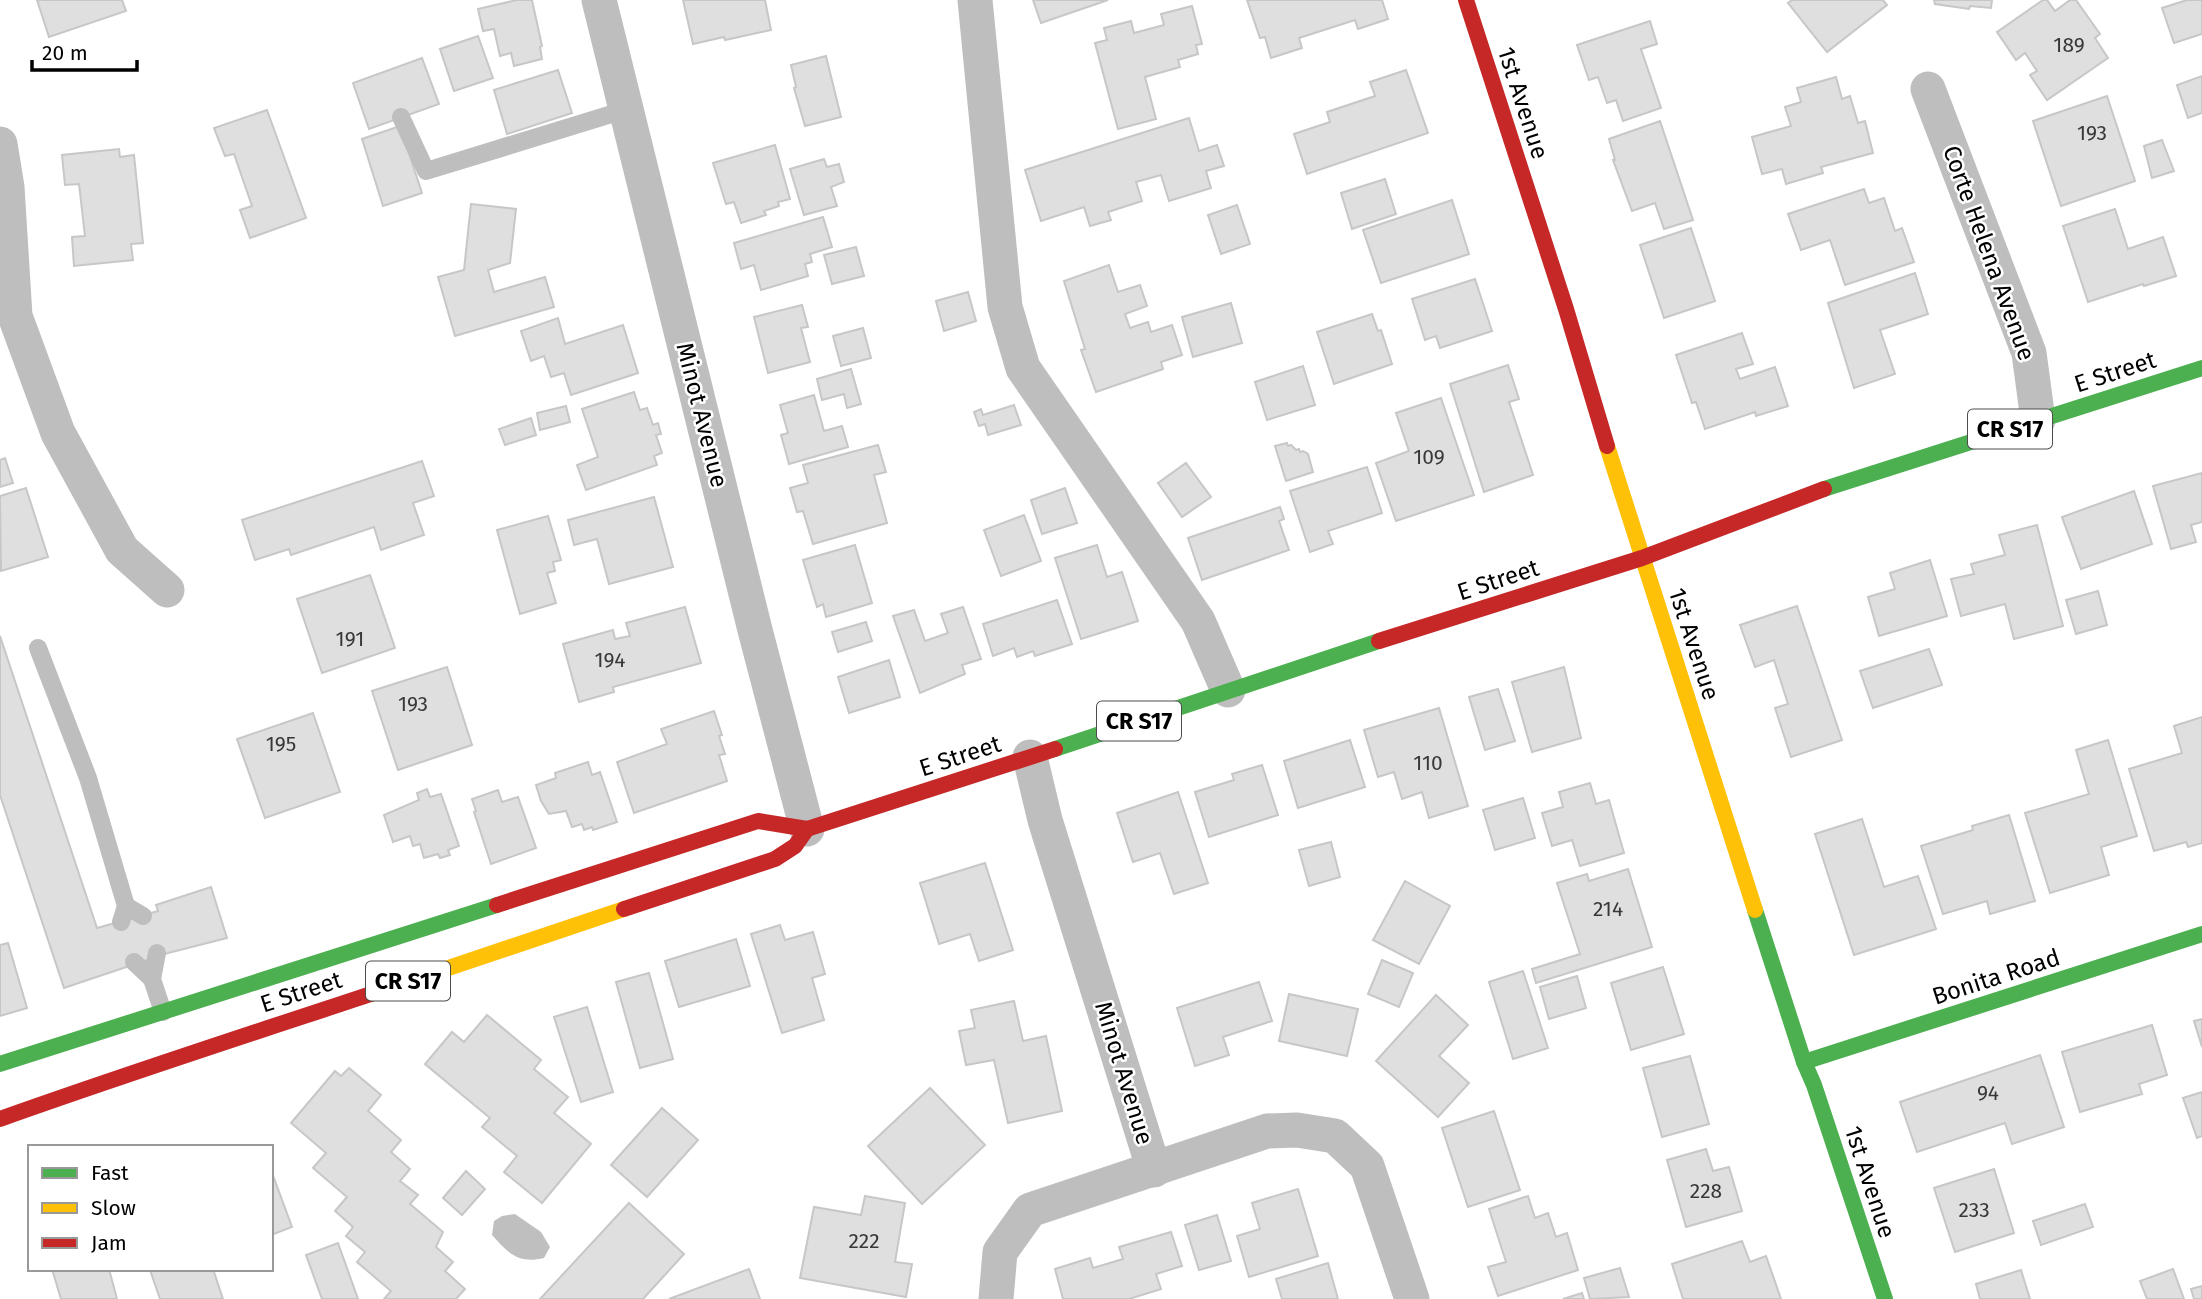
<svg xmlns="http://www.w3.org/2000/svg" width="2202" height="1299" font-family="'Fira Sans',sans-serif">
<rect width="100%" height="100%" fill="#fff"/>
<path fill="#bfbfbf" d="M515,1214L541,1232L550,1247L544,1258C518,1264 509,1254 492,1235L494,1221L502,1216Z"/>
<g fill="#dfdfdf" stroke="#c7c7c7" stroke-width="2">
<path d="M37,0H122L126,11L49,37Z"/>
<path d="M517,0H532L542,46L540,47L542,59L514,66L511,53L500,56L494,29L483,31L478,9Z"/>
<path d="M683,0H765L771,30L725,40L724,37L693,44Z"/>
<path d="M1033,0H1108L1041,23Z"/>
<path d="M1247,0H1382L1388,19L1358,29L1355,20L1299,38L1302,48L1271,58L1265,37L1260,38Z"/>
<path d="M1792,0H1883L1887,5L1827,52L1788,3Z"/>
<path d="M1934,0H1992L1991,8L1970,6L1969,9L1935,4Z"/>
<path d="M2043,0H2047L2055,11L2070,0H2076L2100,34L2095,38L2108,58L2047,100L2030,75L2037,71L2025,53L2016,60L1997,32Z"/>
<path d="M2187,0H2202V34L2174,43L2162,8Z"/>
<path d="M1192,6L1202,44L1196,45L1198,54L1178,60L1180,67L1145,77L1156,119L1118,129L1095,43L1107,40L1104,28L1131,21L1134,33L1164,25L1161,14Z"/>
<path d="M1650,21L1657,44L1641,49L1661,108L1623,121L1616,100L1607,103L1598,77L1589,80L1577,45Z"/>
<path d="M478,36L493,78L454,91L440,49Z"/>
<path d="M826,56L841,117L805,126L794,88L796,87L791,65Z"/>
<path d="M422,58L439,104L369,129L353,83Z"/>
<path d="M558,70L572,113L507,134L494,90Z"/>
<path d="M1406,70L1428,133L1307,174L1294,134L1330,122L1327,112L1375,96L1370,82Z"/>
<path d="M2202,76V113L2188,118L2177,85Z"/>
<path d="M1836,77L1842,99L1850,96L1858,123L1865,121L1873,153L1821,167L1823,173L1786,184L1782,169L1762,174L1752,137L1791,126L1785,107L1801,102L1797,88Z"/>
<path d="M2107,96L2135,181L2061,206L2033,121Z"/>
<path d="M267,110L306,218L250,238L240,210L252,206L234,154L225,156L214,128Z"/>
<path d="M1189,118L1199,151L1217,145L1224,166L1206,171L1211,188L1169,201L1161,175L1136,182L1142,201L1108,212L1111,220L1090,226L1084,207L1041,221L1025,170Z"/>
<path d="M1660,121L1693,220L1664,229L1655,203L1632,211L1613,160H1615L1609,139Z"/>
<path d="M400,126L422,193L383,206L362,139Z"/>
<path d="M2162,140L2174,171L2152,178L2144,146Z"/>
<path d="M775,145L790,199L778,202L779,206L764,211L766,215L741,223L734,202L726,204L713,163Z"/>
<path d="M119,149L120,157L134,155L143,243L131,244L133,260L74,266L72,237L85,236L79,184L65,185L62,155Z"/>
<path d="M824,159L827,167L839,164L844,182L831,187L837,206L804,215L790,169Z"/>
<path d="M1385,179L1396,214L1352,229L1341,193Z"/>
<path d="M1864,189L1869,203L1884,198L1895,231L1902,228L1914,262L1845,285L1830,240L1801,250L1788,214Z"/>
<path d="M1452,200L1469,254L1381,283L1363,230Z"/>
<path d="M471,204L516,209L510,263L488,270L494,292L545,277L554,307L455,336L438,277L464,270Z"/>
<path d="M1237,205L1250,244L1221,254L1208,215Z"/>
<path d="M2115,209L2128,249L2163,237L2176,276L2144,286L2143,284L2088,302L2063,226Z"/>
<path d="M823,217L832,247L810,254L812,262L805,264L808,276L761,290L754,265L741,269L734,243Z"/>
<path d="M1691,228L1715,301L1664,318L1640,245Z"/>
<path d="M856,247L864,276L832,284L824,255Z"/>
<path d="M1109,265L1118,292L1140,285L1147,306L1125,314L1130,328L1148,322L1151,332L1172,325L1182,355L1161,362L1163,369L1096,392L1081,350L1085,349L1064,281Z"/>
<path d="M1915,273L1928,314L1880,330L1895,374L1854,388L1828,303Z"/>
<path d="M1475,279L1492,331L1440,348L1436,336L1425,340L1412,299Z"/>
<path d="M968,292L976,321L944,331L936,301Z"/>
<path d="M1231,303L1242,343L1193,357L1182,317Z"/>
<path d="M802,305L808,327L801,328L810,362L768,373L754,317Z"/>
<path d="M1372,314L1378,331L1381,330L1392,364L1334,384L1317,332Z"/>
<path d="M558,318L565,344L623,325L638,373L571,395L564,373L551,377L544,356L531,361L521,331Z"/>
<path d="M863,328L871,358L841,366L833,336Z"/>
<path d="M1742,333L1753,364L1736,369L1740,379L1775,367L1788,406L1756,416L1755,412L1705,429L1696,402L1692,403L1676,355Z"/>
<path d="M1508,365L1519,399L1509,402L1533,475L1484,492L1450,384Z"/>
<path d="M1303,366L1315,405L1267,420L1255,382Z"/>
<path d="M851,369L861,404L847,408L844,394L822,400L817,379Z"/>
<path d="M634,392L640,410L647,408L653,425L658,423L661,434L656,435L662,453L654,456L657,465L586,490L577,465L598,457L582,409Z"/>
<path d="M814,395L824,431L842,426L848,447L789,464L781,435L788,433L780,405Z"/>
<path d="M1441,398L1474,495L1396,521L1376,463L1409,451L1396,413Z"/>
<path d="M1014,405L1021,425L988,435L985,424L979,426L974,412L981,409L983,415Z"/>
<path d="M566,406L570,422L540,430L537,413Z"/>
<path d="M531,418L536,435L505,445L499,429Z"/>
<path d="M1287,443L1288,446L1291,445L1296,450L1299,449L1300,452L1303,451L1308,454L1313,472L1286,481L1275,446Z"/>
<path d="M878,445L886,472L874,475L887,523L813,544L803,511L797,512L790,488L808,483L803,465Z"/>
<path d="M5,458L13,483L0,487V460Z"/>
<path d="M422,461L434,496L413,503L424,535L381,550L374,527L291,555L289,549L255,560L242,520Z"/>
<path d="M1186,463L1211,497L1182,517L1158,483Z"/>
<path d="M1367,467L1382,513L1328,531L1333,544L1310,552L1290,491Z"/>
<path d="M2202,473V522L2191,525L2196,542L2171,549L2153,486Z"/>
<path d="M26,488L48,557L1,571L0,496Z"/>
<path d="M1065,488L1077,523L1042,534L1031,500Z"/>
<path d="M2134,491L2152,544L2081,569L2062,517Z"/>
<path d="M654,497L673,567L609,584L597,539L574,545L568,520Z"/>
<path d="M1280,507L1284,519L1279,521L1289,550L1202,580L1188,538Z"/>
<path d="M1024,515L1041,561L1001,576L984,530Z"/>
<path d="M548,516L561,560L553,562L555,571L547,573L556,603L520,614L497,530Z"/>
<path d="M2037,525L2063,626L2014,639L2005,604L1961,616L1951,579L1974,574L1971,564L2005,555L1999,535Z"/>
<path d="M855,545L872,603L826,617L823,604L817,607L803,560Z"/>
<path d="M1097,545L1107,577L1122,572L1138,621L1081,639L1055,558Z"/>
<path d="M1930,560L1947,616L1879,636L1868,597L1895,589L1890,573Z"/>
<path d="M370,575L395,648L322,673L297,599Z"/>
<path d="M2098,591L2107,625L2076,634L2066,600Z"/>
<path d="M1057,600L1072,644L1035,656L1033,651L1017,657L1014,648L993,656L983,624Z"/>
<path d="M1797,606L1842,740L1791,757L1775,708L1788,704L1774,660L1755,667L1740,625Z"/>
<path d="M685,607L701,663L613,687L614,692L579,702L563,644L613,630L615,639L630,636L626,623Z"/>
<path d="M963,607L981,659L962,665L965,674L920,693L893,616L914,610L925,641L948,633L941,614Z"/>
<path d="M866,622L872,641L838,652L832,632Z"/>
<path d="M0,636L97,928L158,911L156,905L211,887L227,938L168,953L64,988L0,795Z"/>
<path d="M1929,649L1942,685L1873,708L1860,671Z"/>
<path d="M889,660L900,697L849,713L838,677Z"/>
<path d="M447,667L472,745L398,770L372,691Z"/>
<path d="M1564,667L1581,738L1532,752L1512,682Z"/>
<path d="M1498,689L1515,741L1485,750L1469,697Z"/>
<path d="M1439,708L1468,806L1429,818L1422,792L1402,799L1394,772L1378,777L1364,730Z"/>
<path d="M714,711L722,735L719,736L725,754L719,755L727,781L634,813L617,762L667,744L661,729Z"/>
<path d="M313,713L340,792L265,818L237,739Z"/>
<path d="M2202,717V843L2188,847L2186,842L2154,851L2129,769L2182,753L2174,726Z"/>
<path d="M1350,740L1365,787L1298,808L1284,761Z"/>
<path d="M2108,740L2137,836L2101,847L2109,875L2050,893L2025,813L2089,794L2076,750Z"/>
<path d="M588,762L592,775L600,772L617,822L593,830L592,827L584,830L582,824L572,827L566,811L549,814L541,801L536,785L556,778L555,773Z"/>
<path d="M1262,765L1278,815L1209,837L1195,792L1234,780L1232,774Z"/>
<path d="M1590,783L1596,804L1609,800L1624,853L1580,866L1572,840L1552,846L1542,813L1563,807L1559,792Z"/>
<path d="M427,789L430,797L441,794L459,846L448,850L450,855L440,858L438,854L424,858L420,844L413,846L410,836L393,842L384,815L419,800L417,793Z"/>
<path d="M498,790L502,802L518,797L536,848L491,864L474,812L476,811L472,799Z"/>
<path d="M1178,792L1208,883L1174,894L1160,853L1133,862L1117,813Z"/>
<path d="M1523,798L1535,838L1495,850L1483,810Z"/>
<path d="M2009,815L2035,901L1990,914L1987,901L1943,914L1921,846L1973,830L1972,826Z"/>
<path d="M1862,819L1884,887L1918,876L1936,929L1854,955L1815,834Z"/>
<path d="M1331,842L1340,877L1309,886L1299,850Z"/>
<path d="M985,863L1013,950L979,961L970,934L939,944L920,883Z"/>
<path d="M1628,869L1652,947L1536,983L1532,969L1580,954L1557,883L1587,874L1589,881Z"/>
<path d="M1405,881L1450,906L1419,964L1373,940Z"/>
<path d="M780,925L785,940L813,932L825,974L812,978L824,1020L782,1033L751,934Z"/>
<path d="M736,939L750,986L679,1007L665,961Z"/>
<path d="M8,943L27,1008L0,1016V945Z"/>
<path d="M1382,960L1413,973L1399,1007L1368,994Z"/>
<path d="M1663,967L1684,1034L1631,1050L1611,983Z"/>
<path d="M1523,971L1548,1048L1513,1059L1489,982Z"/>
<path d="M649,973L673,1059L640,1068L616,982Z"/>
<path d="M1577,976L1586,1008L1549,1019L1540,987Z"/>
<path d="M1259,982L1272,1021L1223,1037L1229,1055L1195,1066L1177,1008Z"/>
<path d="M1289,994L1358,1009L1347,1056L1279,1041Z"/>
<path d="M1436,995L1468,1025L1439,1056L1469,1083L1438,1117L1376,1061Z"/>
<path d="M1014,1001L1023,1041L1046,1036L1062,1111L1008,1123L994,1060L966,1065L959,1031L975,1028L971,1010Z"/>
<path d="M587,1007L613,1092L581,1102L554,1017Z"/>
<path d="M487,1015L541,1060L534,1069L568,1097L554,1113L591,1144L542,1203L504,1172L517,1156L482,1127L490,1118L425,1064L452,1032L464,1042Z"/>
<path d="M2202,1019V1047L2194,1021Z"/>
<path d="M2152,1025L2167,1075L2139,1084L2142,1094L2080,1112L2062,1052Z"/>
<path d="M2040,1055L2064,1127L2012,1144L2005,1123L1917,1152L1900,1102Z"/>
<path d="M1690,1056L1709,1124L1662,1137L1643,1068Z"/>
<path d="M349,1068L381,1095L368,1111L401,1140L391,1152L410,1169L400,1181L418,1195L410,1204L443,1232L436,1247L453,1262L445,1271L465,1289L456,1299H384L391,1291L357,1262L365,1252L346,1236L353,1227L335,1211L347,1197L313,1168L326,1153L291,1123L335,1071L341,1076Z"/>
<path d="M930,1088L985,1145L922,1204L868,1146Z"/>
<path d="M2202,1092V1136L2197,1138L2183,1098Z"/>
<path d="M662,1108L698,1140L647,1197L611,1165Z"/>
<path d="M1494,1111L1520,1190L1468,1207L1442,1128Z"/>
<path d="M1706,1149L1713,1171L1729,1167L1742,1211L1686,1227L1667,1160Z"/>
<path d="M1994,1169L2014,1233L1955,1252L1934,1188Z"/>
<path d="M271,1170L292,1227L271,1235Z"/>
<path d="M466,1171L485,1189L462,1215L443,1198Z"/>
<path d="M1298,1189L1318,1256L1249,1277L1237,1236L1260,1229L1252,1203Z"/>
<path d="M865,1196L905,1203L895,1262L912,1264L906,1297L800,1278L814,1207L861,1215Z"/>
<path d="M1528,1196L1535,1218L1548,1213L1556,1237L1567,1233L1578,1270L1498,1296L1488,1267L1506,1262L1489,1209Z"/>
<path d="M629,1203L684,1254L643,1299H540Z"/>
<path d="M2085,1204L2093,1227L2041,1245L2033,1221Z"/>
<path d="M1217,1215L1231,1261L1199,1270L1185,1225Z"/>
<path d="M1171,1232L1182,1266L1156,1274L1161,1289L1129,1299H1063L1055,1269L1090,1258L1093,1268L1123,1259L1119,1247Z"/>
<path d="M1742,1241L1750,1262L1766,1256L1781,1299H1683L1672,1264Z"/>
<path d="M338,1243L358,1299H322L306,1255Z"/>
<path d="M1328,1263L1338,1299H1282L1276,1279Z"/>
<path d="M1620,1268L1629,1297L1590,1299L1584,1278Z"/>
<path d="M52,1269H109L117,1299H61Z"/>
<path d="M153,1269H213L223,1299H160L150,1270Z"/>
<path d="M749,1269L760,1299H669Z"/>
<path d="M2173,1269L2184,1299H2147L2140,1281Z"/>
<path d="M2021,1270L2030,1299H1980L1976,1284Z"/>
<path d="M2202,1286V1299H2194L2191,1289Z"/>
<path d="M1582,1293L1584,1299H1563Z"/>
</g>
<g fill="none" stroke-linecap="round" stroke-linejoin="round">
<g stroke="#bebebe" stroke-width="18">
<path d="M401,117L426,171L628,109"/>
<path d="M38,648L88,778L126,906L121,922"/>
<path d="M126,906L143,916"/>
<path d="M157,953L152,979L163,1012"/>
<path d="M134,962L152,979"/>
</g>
<g stroke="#bebebe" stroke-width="35">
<path d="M599,0L755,630L807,829"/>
<path d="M975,0L1005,307L1023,368L1198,621L1228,690"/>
<path d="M1928,89L2029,353L2038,420"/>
<path d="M0,144L7,187L15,316L58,433L122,550L167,590"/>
<path d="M1030,757L1045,820L1154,1170"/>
<path d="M996,1299L1000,1252L1030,1210L1267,1131L1297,1130L1335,1136L1367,1166L1412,1299"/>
</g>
<g stroke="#4caf50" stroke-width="16">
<path d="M1824,489L2202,368"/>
<path d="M1055,749L1379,641"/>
<path d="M1755,910L1804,1062L1814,1085L1885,1299"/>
<path d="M1804,1062L2202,934"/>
<path d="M0,1064L497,905"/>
</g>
<g stroke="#ffc107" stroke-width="16">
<path d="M1607,446L1755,910"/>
<path d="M371,994L624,909"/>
</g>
<g stroke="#c62828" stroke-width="16">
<path d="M1466,0L1566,309L1607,446"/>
<path d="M1379,641L1642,558L1824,489"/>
<path d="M497,905L758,821L807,829L1055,749"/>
<path d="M624,909L775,859L795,846L807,829"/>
<path d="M0,1119C123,1075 247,1035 371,994"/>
</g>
</g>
<g text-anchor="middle" stroke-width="5" stroke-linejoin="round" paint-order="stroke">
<g font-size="21" fill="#383838">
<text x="2069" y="52">189</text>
<text x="2092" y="140">193</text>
<text x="1429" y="464">109</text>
<text x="350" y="646">191</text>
<text x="610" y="667">194</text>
<text x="413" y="711">193</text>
<text x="281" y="751">195</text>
<text x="1428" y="770">110</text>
<text x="1608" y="916">214</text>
<text x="1988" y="1100">94</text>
<text x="1706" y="1198">228</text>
<text x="1974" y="1217">233</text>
<text x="864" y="1248">222</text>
</g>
<g fill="#fff" stroke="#4c4c4c" stroke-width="2">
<rect x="1968" y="409.5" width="84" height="39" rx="5"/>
<rect x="1097" y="701.5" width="84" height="39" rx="5"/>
<rect x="366" y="961.5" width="84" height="39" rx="5"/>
</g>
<g font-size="23" font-weight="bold" fill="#000">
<text x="2010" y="437">CR S17</text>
<text x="1139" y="729">CR S17</text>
<text x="408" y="989">CR S17</text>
</g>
<g font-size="24" fill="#000" stroke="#fff">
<text transform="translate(1523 103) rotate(72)" y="8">1st Avenue</text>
<text transform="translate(1989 253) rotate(70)" y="8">Corte Helena Avenue</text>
<text transform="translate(2115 372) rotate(-18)" y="8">E Street</text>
<text transform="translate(702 415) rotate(76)" y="8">Minot Avenue</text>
<text transform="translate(1498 580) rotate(-18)" y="8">E Street</text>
<text transform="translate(1694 644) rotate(72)" y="8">1st Avenue</text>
<text transform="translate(960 756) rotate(-18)" y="8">E Street</text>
<text transform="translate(1996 977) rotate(-18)" y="8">Bonita Road</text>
<text transform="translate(301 992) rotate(-18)" y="8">E Street</text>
<text transform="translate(1124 1073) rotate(73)" y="8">Minot Avenue</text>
<text transform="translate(1870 1182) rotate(72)" y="8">1st Avenue</text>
</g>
</g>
<rect x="28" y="1145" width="245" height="126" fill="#ffffff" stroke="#999999" stroke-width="2"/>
<rect x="42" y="1168" width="35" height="10" fill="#4caf50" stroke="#999999" stroke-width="2"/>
<text x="91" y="1180" font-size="21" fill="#000000">Fast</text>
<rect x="42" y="1203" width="35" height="10" fill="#ffc107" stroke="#999999" stroke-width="2"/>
<text x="91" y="1215" font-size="21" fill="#000000">Slow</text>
<rect x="42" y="1238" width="35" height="10" fill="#c62828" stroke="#999999" stroke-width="2"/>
<text x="91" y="1250" font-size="21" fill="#000000">Jam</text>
<path d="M32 60v10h105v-10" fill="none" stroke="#000000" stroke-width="3.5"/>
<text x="42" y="60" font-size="21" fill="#000000" stroke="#ffffff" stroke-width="5" paint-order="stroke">20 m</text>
</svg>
